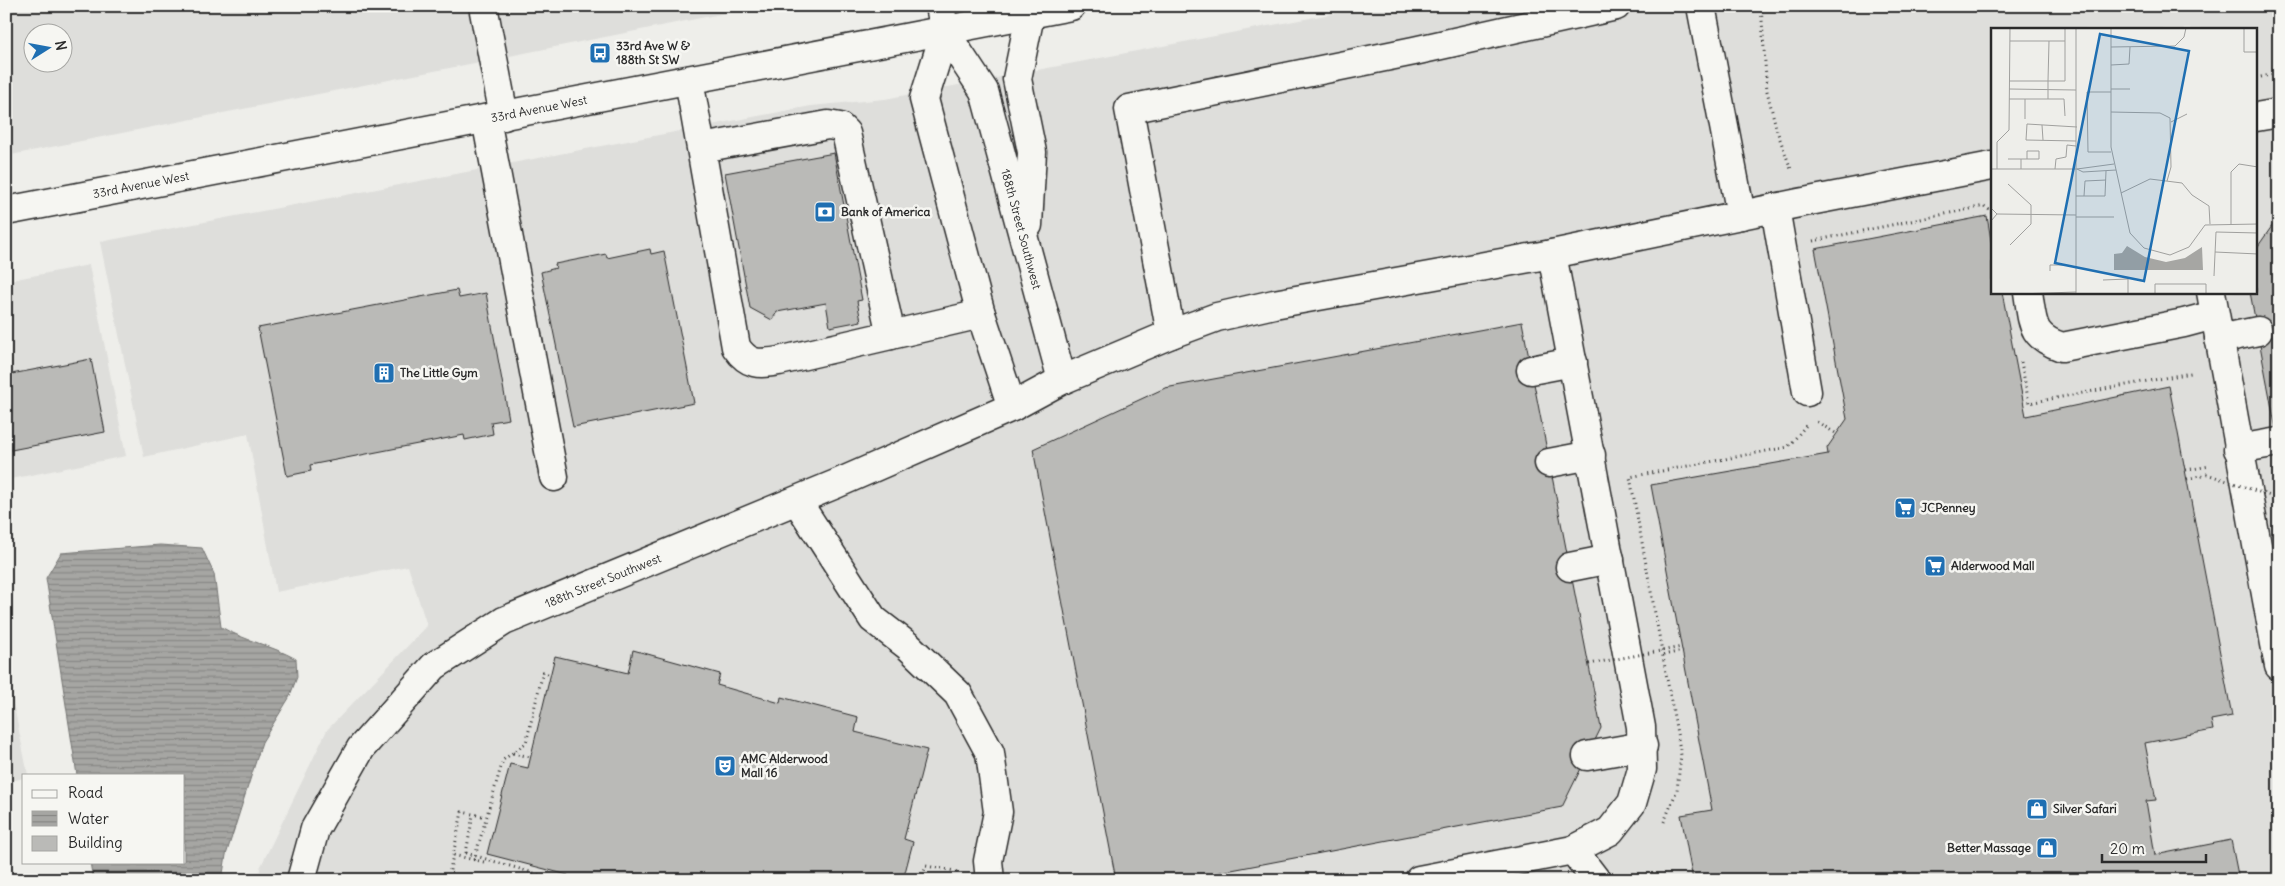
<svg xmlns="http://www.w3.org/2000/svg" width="2285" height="886" font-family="Delius,sans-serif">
<defs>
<pattern id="water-rules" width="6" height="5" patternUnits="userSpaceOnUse" patternTransform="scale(1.25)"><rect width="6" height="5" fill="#a6a6a3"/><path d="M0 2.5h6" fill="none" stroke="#878785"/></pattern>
</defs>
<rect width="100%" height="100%" fill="#eeeeea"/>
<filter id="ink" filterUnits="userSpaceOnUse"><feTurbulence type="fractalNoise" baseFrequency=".02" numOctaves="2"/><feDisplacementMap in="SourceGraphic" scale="10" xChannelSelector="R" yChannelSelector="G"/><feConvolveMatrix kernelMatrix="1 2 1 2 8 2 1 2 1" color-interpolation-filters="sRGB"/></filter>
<g filter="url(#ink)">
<g fill="#dededb" fill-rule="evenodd">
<path d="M6,6H761L6,156ZM32,32H62V62H32Z"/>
<path d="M1373,6H2279V880H259L260,868L327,730L427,626L408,566L276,592L248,434L144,457L100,242L811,106L885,99ZM1992,29H2256V292H1992Z"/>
<path d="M89,265L126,456L6,480V281Z"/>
<path d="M6,667L28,775H24V778L6,782Z"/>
</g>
<path fill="url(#water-rules)" stroke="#757573" d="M160,545L202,548L214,574L221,627C245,641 271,645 296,659L297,677L289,698L262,742L226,855L222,880H93L90,862H184V775H77L46,578L61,553Z"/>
<g fill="#babab7" stroke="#2b2b2b">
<path d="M834,153L862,300L857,301L861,321L830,327L826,303L777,312L772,320L750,308L725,173Z"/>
<path d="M1987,216L1992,246V292H2002L2026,416L2169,386L2232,716L2211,720L2213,730L2145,743L2156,800L2146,801L2155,855L2231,840L2239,880H1693L1681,815L1712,810L1651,485L1828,454L1827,448L1847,419L1815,249Z"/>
<path d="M2279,216V446L2250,292H2256V249Z"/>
<path d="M650,249L651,254L664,251L694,403L573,427L541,272L556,268L555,264L606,254L607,258Z"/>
<path d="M457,290L459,298L486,293L509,419L491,422L493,434L465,440L464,435L310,465L311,471L287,476L258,328Z"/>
<path d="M1522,322L1601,728L1562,807L1179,880H1116L1033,449L1165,388Z"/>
<path d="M91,359L105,432L6,451V375Z"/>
<path d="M633,650L720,674L717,685L780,703L781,697L858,717L855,732L927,750L904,839L913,842L903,880H567L568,875L487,854L510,764L528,768L555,656L628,673Z"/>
</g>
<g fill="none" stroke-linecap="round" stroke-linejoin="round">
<g stroke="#2b2b2b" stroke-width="31">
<g id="minor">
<path d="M483,6L504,116"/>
<path d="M940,6L945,32L984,91L1062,380"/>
<path d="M1701,6L1741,215"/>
<path d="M945,32L924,99L981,314L1012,407"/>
<path d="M689,80L736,347C749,366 759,364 779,361L981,314"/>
<path d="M2256,117L2279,113"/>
<path d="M486,119L554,477"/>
<path d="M702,148L828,125L840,127L846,133L891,335"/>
<path d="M1775,208L1807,392"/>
<path d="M6,211L1071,6"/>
<path d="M1028,225L1032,152L1017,79L1030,15"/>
<path d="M2028,292C2033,323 2030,336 2062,347L2184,323L2214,315"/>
<path d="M2211,292L2279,666"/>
<path d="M1171,334L1129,109L1414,51L1616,6"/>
<path d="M2219,339L2258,331"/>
<path d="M1531,370L1573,362"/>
<path d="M2238,449L2278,442"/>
<path d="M1549,463L1591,455"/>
<path d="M797,501L873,619L908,646L958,694L990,753L998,812L988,861L990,880"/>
<path d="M1570,567L1610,559"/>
<path d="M1587,756L1643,746"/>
<path d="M1573,850L1596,880"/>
<path d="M301,880L315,829L361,748L434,666L504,621L836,484L1012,407L1062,380L1171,334L1217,317L1274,304L1552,254L1799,203L1992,166"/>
<path d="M1419,880L1573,850L1610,831L1632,803L1642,769L1641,727L1552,254"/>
</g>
</g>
<g stroke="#2b2b2b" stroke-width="3" stroke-dasharray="1 4" stroke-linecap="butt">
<path d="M1761,6L1767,91L1777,131L1792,172"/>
<path d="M2256,78L2279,73"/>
<path d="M1813,241L1984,206L1992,212V215"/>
<path d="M2021,362L2029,403L2191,373"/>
<path d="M1817,422L1837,434"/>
<path d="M2186,470L2210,466"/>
<path d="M1663,655L1683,651"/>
<path d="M513,753L530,757"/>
<path d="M482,816L462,812L453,855L484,862"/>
<path d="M1664,822L1677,790L1681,755L1630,477L1788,447L1808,423"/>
<path d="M466,853L473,815"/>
<path d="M474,860L503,760L526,743L543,672L550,675"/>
<path d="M448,880L453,855"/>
<path d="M921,880L926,866L955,871L956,873"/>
</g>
<use href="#minor" stroke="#f6f6f2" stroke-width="28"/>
<g stroke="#2b2b2b" stroke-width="3" stroke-dasharray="1 4" stroke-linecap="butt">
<path d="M2187,479L2207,474L2279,499"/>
<path d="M1589,664L1682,647"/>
<path d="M466,853L557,880"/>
</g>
</g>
</g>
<defs>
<g id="bus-square" transform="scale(1.125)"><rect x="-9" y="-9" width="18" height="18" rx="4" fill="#1f6fb2" stroke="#f6f6f2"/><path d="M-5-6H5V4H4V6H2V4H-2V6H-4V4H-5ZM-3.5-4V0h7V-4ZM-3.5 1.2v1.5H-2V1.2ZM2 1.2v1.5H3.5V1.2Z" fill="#fff"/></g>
<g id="bank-square" transform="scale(1.125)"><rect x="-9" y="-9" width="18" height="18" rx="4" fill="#1f6fb2" stroke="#f6f6f2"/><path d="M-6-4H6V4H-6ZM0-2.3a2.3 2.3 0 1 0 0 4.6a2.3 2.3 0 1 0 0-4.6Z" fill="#fff"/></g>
<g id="building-square" transform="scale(1.125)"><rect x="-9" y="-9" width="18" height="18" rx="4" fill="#1f6fb2" stroke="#f6f6f2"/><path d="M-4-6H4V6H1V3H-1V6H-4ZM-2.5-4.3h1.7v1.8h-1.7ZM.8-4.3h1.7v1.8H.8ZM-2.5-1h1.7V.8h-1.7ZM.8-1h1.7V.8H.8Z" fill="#fff"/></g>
<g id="supermarket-square" transform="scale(1.125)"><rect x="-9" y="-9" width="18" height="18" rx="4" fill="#1f6fb2" stroke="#f6f6f2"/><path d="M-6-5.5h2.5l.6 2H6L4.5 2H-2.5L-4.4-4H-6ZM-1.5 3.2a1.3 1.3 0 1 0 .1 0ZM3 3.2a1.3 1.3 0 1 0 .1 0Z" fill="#fff"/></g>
<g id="theatre-square" transform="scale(1.125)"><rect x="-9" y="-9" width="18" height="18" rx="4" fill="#1f6fb2" stroke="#f6f6f2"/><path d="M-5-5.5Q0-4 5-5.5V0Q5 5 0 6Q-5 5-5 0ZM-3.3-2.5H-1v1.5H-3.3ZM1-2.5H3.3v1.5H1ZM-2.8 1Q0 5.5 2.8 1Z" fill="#fff"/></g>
<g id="shop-square" transform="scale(1.125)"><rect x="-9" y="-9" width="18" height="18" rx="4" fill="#1f6fb2" stroke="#f6f6f2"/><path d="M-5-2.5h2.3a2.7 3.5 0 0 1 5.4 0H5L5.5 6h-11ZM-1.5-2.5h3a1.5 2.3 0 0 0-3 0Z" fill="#fff"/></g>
</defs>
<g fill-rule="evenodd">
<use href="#bus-square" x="600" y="53"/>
<use href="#bank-square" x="825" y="212"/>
<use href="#building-square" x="384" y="373"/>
<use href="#supermarket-square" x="1905" y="508"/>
<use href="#supermarket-square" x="1935" y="566"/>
<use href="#theatre-square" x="725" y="766"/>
<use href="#shop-square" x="2037" y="809"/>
<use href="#shop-square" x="2047" y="848"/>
</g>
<g text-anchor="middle" stroke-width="5" stroke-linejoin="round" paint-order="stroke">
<g font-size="12" font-weight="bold" fill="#2b2b2b" stroke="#f6f6f2" text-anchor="start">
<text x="616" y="50">33rd Ave W &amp;<tspan x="616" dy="14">188th St SW</tspan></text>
<text x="841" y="216">Bank of America</text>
<text x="400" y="377">The Little Gym</text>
<text x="1921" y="512">JCPenney</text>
<text x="1951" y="570">Alderwood Mall</text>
<text x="741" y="763">AMC Alderwood<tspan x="741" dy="14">Mall 16</tspan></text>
<text x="2053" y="813">Silver Safari</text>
<text x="2031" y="852" text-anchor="end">Better Massage</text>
</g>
<g font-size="12" fill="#2b2b2b" stroke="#f6f6f2">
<text transform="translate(539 109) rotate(-11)" y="4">33rd Avenue West</text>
<text transform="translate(141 185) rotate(-11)" y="4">33rd Avenue West</text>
<text transform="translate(1021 229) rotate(75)" y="4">188th Street Southwest</text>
<text transform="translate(603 581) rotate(-22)" y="4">188th Street Southwest</text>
</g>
</g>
<g transform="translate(1991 28)">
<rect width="266" height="266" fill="#eeeeea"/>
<path d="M136,218L154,229L175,234L194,230L211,219L212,242H123V226L131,225Z" fill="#a6a6a3"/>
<path fill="none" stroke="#a0a09e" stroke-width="1" d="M120,0V119L139,205L153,220L179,227L198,219L214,197L267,196M253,0V24H266M19,13H58M120,19L184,18L193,9L195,0M120,37L138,36L139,19M18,53H57L58,13H74M18,61L85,62M120,61H139M120,64H96L97,124H120M18,71H57V53H74V0M34,71V91M57,71H73L74,88M120,84L169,85L179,90L180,139L176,153M180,94L196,86M51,97L52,112M85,113L35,112L36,96L86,99M17,131H30V141M30,131H48V123H36V131M0,141H86L123,136M6,141V114L18,102L19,0M64,141L65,131L75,129L76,117L85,118M86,141L92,144L125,142M17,156L40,177V196L19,217M130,165L159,151L191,155L201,167L218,178L219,196M85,168H114L115,143M93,168L94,153L115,152M0,180L6,186L0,193M6,186L85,187M85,189H123M240,196V144L248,136L267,139M224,224L267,226M59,243V237H73M223,248L225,204L267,205M112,252L137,251V266M27,266L85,264M85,266V0M164,266V256H215V266"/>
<path fill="#1f6fb2" fill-opacity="0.15" stroke="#1f6fb2" stroke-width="2.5" d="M109,6L198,23L153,253L64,235Z"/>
<rect width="266" height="266" fill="none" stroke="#2b2b2b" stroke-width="2.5"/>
</g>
<rect width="2285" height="886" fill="none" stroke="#f6f6f2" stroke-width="25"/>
<rect x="12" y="12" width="2260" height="861" fill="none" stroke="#2b2b2b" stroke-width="2" filter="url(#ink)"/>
<rect x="22" y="774" width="162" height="90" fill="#f6f6f2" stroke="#a5a5a2"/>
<rect x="32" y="790" width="25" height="8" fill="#f6f6f2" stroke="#a5a5a2"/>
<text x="68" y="798" font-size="15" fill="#2b2b2b">Road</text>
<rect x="32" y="811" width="25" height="15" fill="url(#water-rules)" stroke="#a5a5a2"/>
<text x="68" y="824" font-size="15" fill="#2b2b2b">Water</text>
<rect x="32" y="836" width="25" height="15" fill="#babab7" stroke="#a5a5a2"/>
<text x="68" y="848" font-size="15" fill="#2b2b2b">Building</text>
<g transform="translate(48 48) rotate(79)"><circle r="24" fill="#f6f6f2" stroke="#a5a5a2"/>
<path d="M0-4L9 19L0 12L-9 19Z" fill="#1f6fb2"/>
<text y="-8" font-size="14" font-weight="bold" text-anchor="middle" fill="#2b2b2b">N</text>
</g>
<path d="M2102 854v8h104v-8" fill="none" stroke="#2b2b2b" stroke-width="2.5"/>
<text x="2110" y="854" font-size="15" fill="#2b2b2b" stroke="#f6f6f2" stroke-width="4" paint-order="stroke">20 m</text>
</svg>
